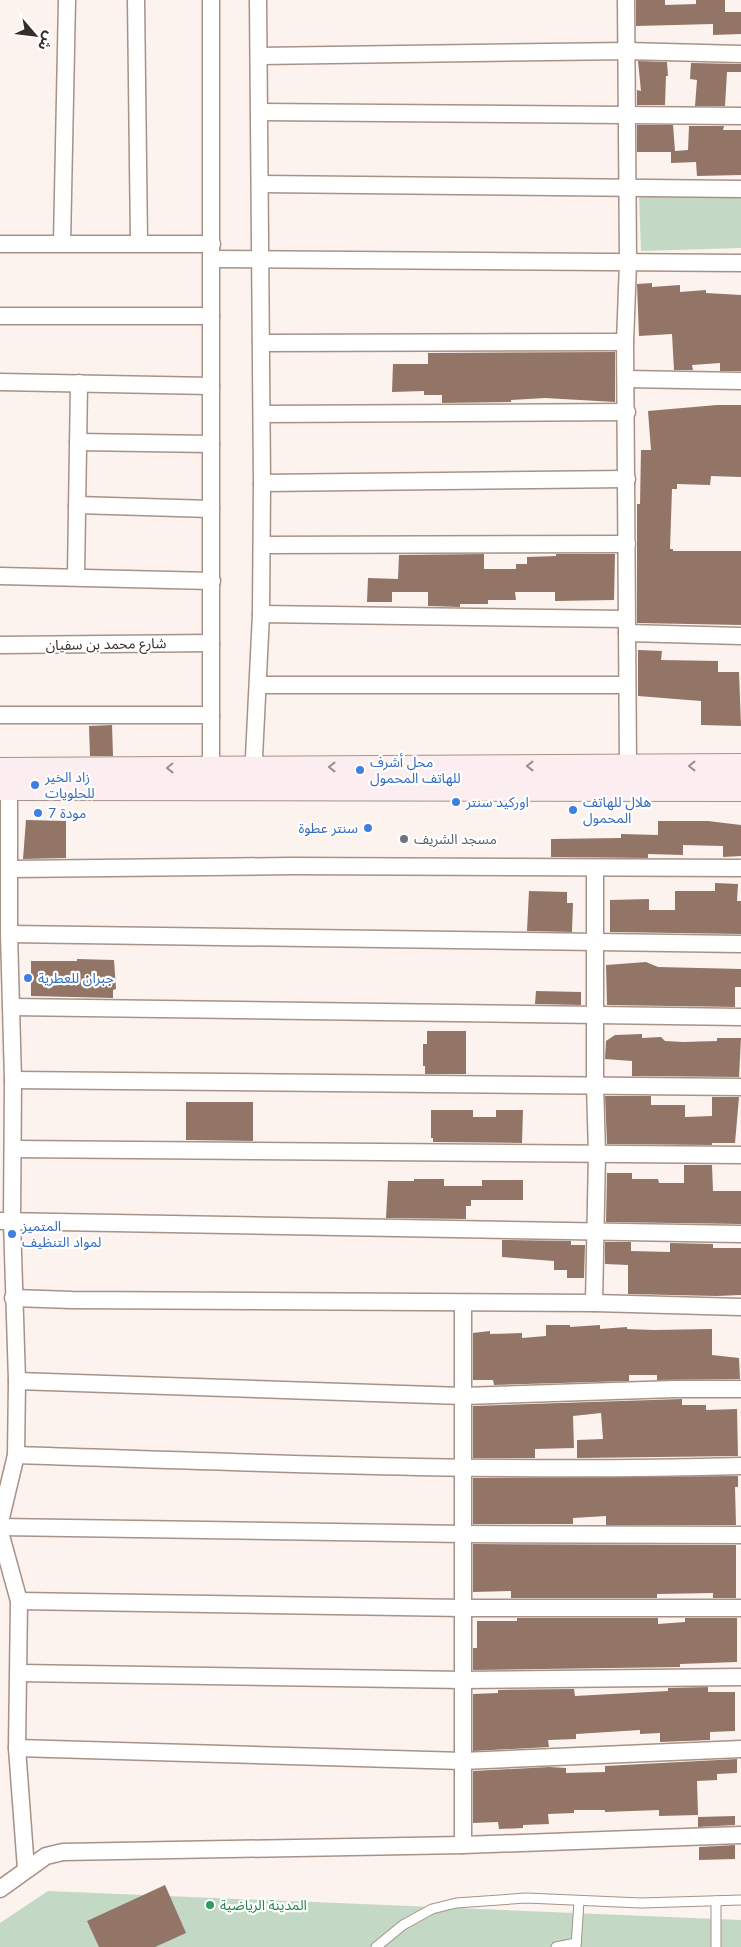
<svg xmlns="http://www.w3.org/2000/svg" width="741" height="1947" font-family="'Nunito Sans','Noto Sans Arabic',sans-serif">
<rect width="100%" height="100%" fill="#fcf2ee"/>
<g fill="#c3d8c5">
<path d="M741,191V248L641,251L639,194Z"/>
<path d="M48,1891L741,1920V1947H0V1923Z"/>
</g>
<g fill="#927566">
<path d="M636,0H665V5L696,4V0H725V12H741V34L713,35V24L636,26Z"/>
<path d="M638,61L667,62L668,76H666L665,105H637V90L641,91Z"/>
<path d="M691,63L741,64V72H727L725,106H695L697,80L690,79Z"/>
<path d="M637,125H673L675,151L688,150L689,126H724L723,130H741V175L697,176L696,162L671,163V152H637Z"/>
<path d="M652,283V287L680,285V292L706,290V293L741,295V371H720V363L692,365L693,370H674L672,334L639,336L637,284Z"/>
<path d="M615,352V402L545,398L511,400V402L442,403V395H424V391L392,392L393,364H428V353Z"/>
<path d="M717,405H741V477L711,476L710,485L677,484V489H672L670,549H673V551H741V625L637,623V504H640L641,450H651L648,411Z"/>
<path d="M484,554V569H516V564H527V557L556,556V554H615L614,600L555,601V592H515L516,600H488V604H460V607L428,606V592H392V602H367L368,578L398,579L399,555Z"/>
<path d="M638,650L662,651L661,660L718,661V672H739L741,726L701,725V701L638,696Z"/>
<path d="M112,725L113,756H90L89,726Z"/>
<path d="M26,820L66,821V858L23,859Z"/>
<path d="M658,821H708L741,825V856L723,857V846L683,845V855L648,854V858L551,857V839L621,838V834L658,835Z"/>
<path d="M715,883L738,884L737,901H741V934L610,932V900L649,899V910H675V891H715Z"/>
<path d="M529,891L567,892V903H573L572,932L527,931Z"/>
<path d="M77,959L114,960L116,989L113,990V998L31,996V961H77Z"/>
<path d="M646,962L658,967L741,969V987H735V1007L607,1005L606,965Z"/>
<path d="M536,991L581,992V1005L535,1004Z"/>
<path d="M427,1031H466V1074H425V1066H423V1044H427Z"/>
<path d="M642,1034V1038L661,1037L665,1041L683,1042L717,1041V1038H741L739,1077L632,1076V1061L605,1059L606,1041L615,1035Z"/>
<path d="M605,1096H651V1105H685V1117L712,1116V1097H739L735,1143H712V1145L607,1144Z"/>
<path d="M186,1102H253V1141L186,1140Z"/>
<path d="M431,1110H473V1117H496V1110H523L522,1143L433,1142V1138H431Z"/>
<path d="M684,1165H712L713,1191H741V1224L606,1222L607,1173H632V1179H658L659,1183H684Z"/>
<path d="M414,1179H444V1186H482V1180H523V1200H471V1206H466V1219L386,1218L388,1181H414Z"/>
<path d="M502,1240L571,1241V1245H585L584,1278H567V1270H554V1261L502,1257Z"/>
<path d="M605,1242H631V1251L670,1252V1243L713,1244V1248H741V1295L717,1296L628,1294V1265L605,1264Z"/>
<path d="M546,1325H570V1327L600,1325V1329L627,1327V1329L654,1330L712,1329V1355L739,1358L740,1379L657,1380V1375H629V1381L494,1385L493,1380H473V1333L490,1331V1334L522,1333V1338L546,1336Z"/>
<path d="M682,1399V1405H706V1410L737,1409L738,1456L577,1458V1440L603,1439L601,1413L573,1416L574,1448L535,1449V1458H473V1406Z"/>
<path d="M738,1476V1487H735L736,1525H606V1516L573,1518V1524H473V1478Z"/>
<path d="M473,1544L736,1545V1598H713V1593L657,1594V1598H511V1591L473,1592Z"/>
<path d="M517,1618H658V1624L685,1622V1618H737V1662L680,1664V1667L473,1670V1648H477V1621H517Z"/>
<path d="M708,1687V1692H735V1731L710,1732V1740L660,1742V1733L640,1734V1730L576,1734V1739L548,1740L549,1747L473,1751V1694L498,1693V1690L574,1689L575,1696L668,1691V1688Z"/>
<path d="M737,1759V1773L717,1774V1780L697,1781L698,1815L659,1816V1810L605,1812V1810H574V1813L548,1814L549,1824L523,1825V1828L499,1829L498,1822L473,1823V1771L549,1767L566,1768V1773L605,1772V1766Z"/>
<path d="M735,1816V1825L698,1827V1817Z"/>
<path d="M735,1845V1859L699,1860V1847Z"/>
<path d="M165,1885L186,1933L155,1947H99L87,1921Z"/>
</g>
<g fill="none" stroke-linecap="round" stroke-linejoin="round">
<g stroke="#a79287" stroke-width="11">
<g id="lane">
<path d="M376,1947L403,1925L432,1909L456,1903L526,1898L641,1903L741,1900"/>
<path d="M556,1947L576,1943"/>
<path d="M576,1947L579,1901"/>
<path d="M716,1947V1901"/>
</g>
</g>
<g stroke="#a79287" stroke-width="19">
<g id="street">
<path d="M136,0L139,243"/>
<path d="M211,0V778"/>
<path d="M626,0L628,263L625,342L628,766"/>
<path d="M259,56L627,51L741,54"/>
<path d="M260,112L741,116"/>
<path d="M261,184L741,189"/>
<path d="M62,243L67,0"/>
<path d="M0,244H212"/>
<path d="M212,259L741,263"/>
<path d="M0,316H211"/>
<path d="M261,343L625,342"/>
<path d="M626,379L741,381"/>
<path d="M0,382L211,386"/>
<path d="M262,414L627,412"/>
<path d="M78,442L211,444"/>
<path d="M262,483L627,479"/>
<path d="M77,505L211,509"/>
<path d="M262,545L627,544"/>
<path d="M0,576L212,581"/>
<path d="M76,576L79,383"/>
<path d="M261,614L626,619"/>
<path d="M627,633L741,636"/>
<path d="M0,645L211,643"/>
<path d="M258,685H627"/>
<path d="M0,715H211"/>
<path d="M253,778L261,614L262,483L258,0"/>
<path d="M11,869L291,866L741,868"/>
<path d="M9,934L741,944"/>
<path d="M12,1007L741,1017"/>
<path d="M13,1080L741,1087"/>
<path d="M13,1149L741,1155"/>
<path d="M0,1221L741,1234"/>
<path d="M13,1298L72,1300L594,1303L741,1307"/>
<path d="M463,1303V1845"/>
<path d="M594,1303L597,1154L595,1084V869"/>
<path d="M17,1381L463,1396L675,1389H741"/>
<path d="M16,1455C258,1463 499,1473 741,1466"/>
<path d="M0,1522L16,1455L17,1381L12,1221L13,1080L9,934V788"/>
<path d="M0,1527L464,1534L741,1535"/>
<path d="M0,1532L19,1601L17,1748L26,1869"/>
<path d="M19,1601L463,1608H741"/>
<path d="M19,1673L463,1680L741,1677"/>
<path d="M17,1748L463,1761L741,1749"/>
<path d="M0,1889L46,1856L63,1852L463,1845L741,1835"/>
</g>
</g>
<g stroke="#a79287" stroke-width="26">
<g id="secondary">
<path d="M0,770L741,766"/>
<path d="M0,788L741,789"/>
</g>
</g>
<use href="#lane" stroke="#fff" stroke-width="9"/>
<use href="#street" stroke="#fff" stroke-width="16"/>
<use href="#secondary" stroke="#fceef0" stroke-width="24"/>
</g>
<defs><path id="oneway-chevron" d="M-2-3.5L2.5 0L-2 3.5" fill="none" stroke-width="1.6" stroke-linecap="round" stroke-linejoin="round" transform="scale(1.25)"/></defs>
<g stroke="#9a8e8d">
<use href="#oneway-chevron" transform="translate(530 766) rotate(180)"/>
<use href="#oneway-chevron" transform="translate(692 766) rotate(180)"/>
<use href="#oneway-chevron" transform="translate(332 767) rotate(180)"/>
<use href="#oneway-chevron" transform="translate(170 768) rotate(179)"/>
</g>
<g fill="#3f7fe0" stroke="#fff" stroke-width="2">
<circle cx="360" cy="770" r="5"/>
<circle cx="35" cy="785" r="5"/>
<circle cx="456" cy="802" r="5"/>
<circle cx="573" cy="810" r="5"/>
<circle cx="38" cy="813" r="5"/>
<circle cx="368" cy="828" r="5"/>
<circle cx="28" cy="978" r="5"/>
<circle cx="12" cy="1234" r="5"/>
</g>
<circle fill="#6b7280" stroke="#fff" stroke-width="2" cx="404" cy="839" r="5"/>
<circle fill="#2e9e5b" stroke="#fff" stroke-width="2" cx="210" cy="1905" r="5"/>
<g text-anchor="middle" stroke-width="4.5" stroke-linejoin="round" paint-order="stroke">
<g font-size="14" fill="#372e2a" stroke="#fff">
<text transform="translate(106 644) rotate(-1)" y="5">شارع محمد بن سفيان</text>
</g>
<g font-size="14" fill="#366cbe" stroke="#fff" text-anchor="start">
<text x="370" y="767">محل أشرف<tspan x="370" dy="16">للهاتف المحمول</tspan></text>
<text x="45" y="782">زاد الخير<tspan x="45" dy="16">للحلويات</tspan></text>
<text x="466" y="807">اوركيد سنتر</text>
<text x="583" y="807">هلال للهاتف<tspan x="583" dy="16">المحمول</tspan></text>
<text x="48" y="818">مودة 7</text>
<text x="358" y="833" text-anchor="end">سنتر عطوة</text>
<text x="38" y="983">جبران للعطرية</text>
<text x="22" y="1231">المتميز<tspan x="22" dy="16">لمواد التنظيف</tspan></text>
</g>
<g font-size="14" fill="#5b616d" stroke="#fff" text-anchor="start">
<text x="414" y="844">مسجد الشريف</text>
</g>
<g font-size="14" fill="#27864d" stroke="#fff" text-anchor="start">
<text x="220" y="1910">المدينة الرياضية</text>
</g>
</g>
<g transform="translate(35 35) rotate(118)" stroke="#ffffff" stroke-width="4" paint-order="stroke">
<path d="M0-4L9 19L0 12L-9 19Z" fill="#372e2a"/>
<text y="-8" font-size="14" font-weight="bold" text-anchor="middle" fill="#372e2a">ش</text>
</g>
</svg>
